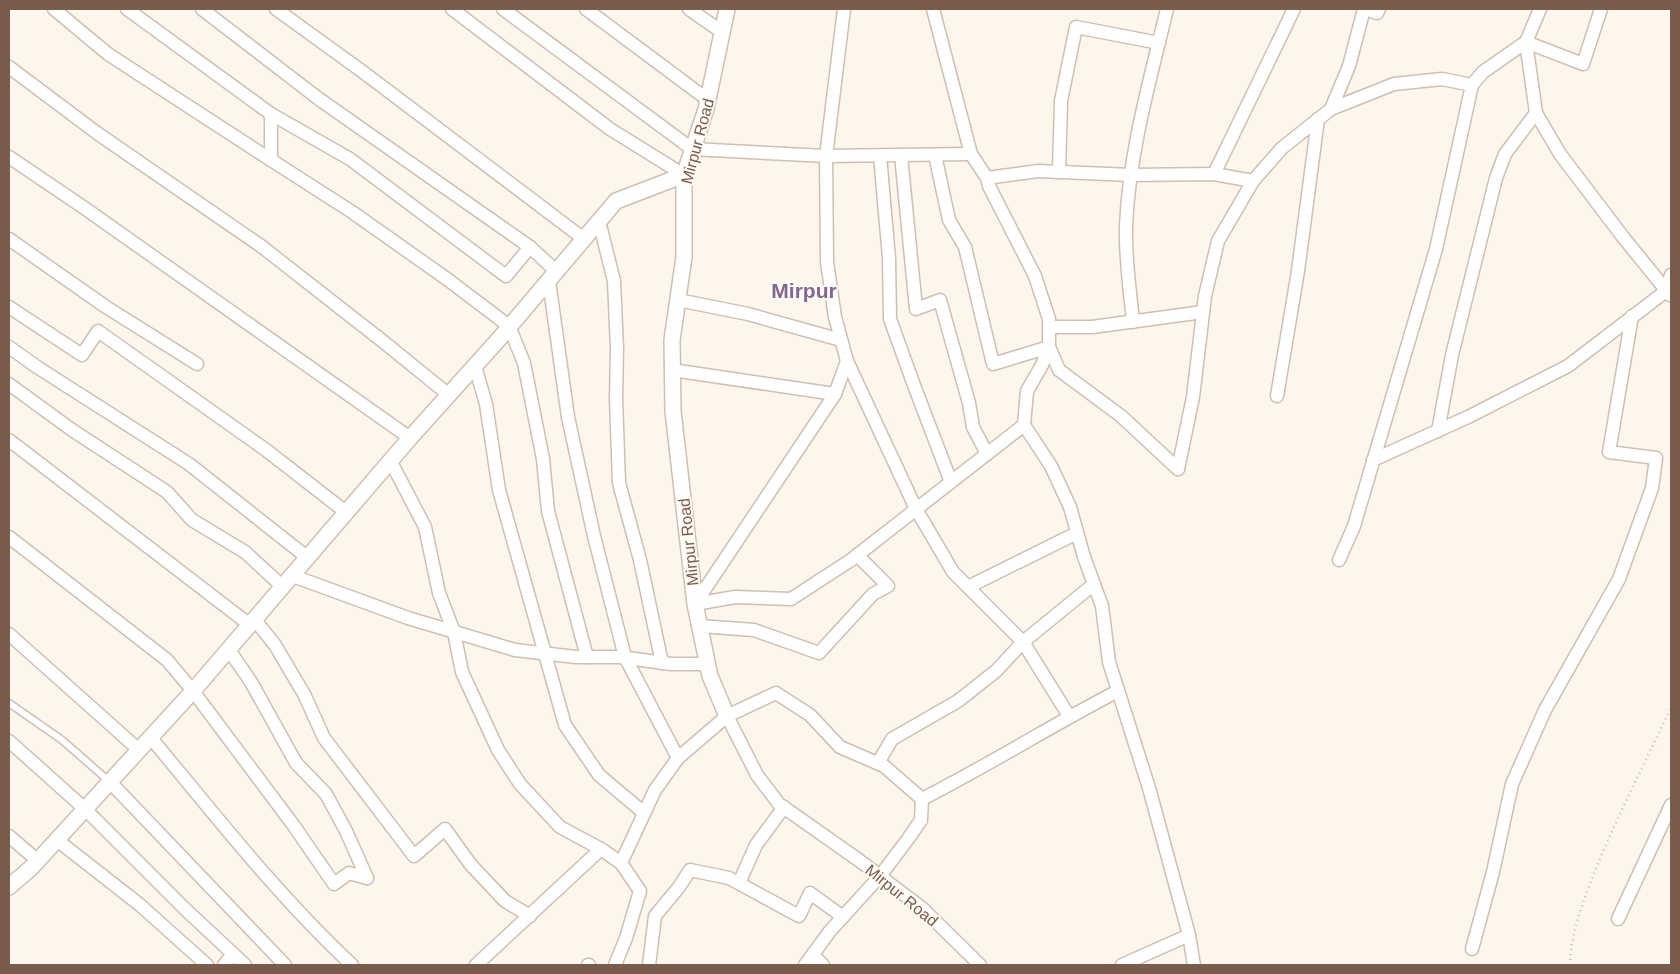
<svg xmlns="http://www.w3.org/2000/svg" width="1680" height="974" font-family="Helvetica,sans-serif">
<rect width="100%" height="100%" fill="#fdf6ec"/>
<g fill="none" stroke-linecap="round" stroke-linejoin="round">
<g stroke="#d1beb0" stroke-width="9">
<path id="service" d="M9,703L62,740L110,782"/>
</g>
<g stroke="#d1beb0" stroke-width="15">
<g id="minor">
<path d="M54,9L108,54L271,160"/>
<path d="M127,9L271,114L350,159L506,276L530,247L556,271"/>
<path d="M202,9L319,99L530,247"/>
<path d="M276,9L363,72L584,239"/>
<path d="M452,9L610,129L684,175"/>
<path d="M503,9L692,149L826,156L971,154"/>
<path d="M586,9L708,100"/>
<path d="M689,9L722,32"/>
<path d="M933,9L971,154L987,178L989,186L1035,276L1049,319V347L1042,365L1027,391L1024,425L1051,466L1070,507L1084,557L1102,606L1109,662L1149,788L1189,935L1122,965"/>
<path d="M1366,9L1377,13L1379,9"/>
<path d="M1540,9L1526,42L1536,113L1560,154L1623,237L1670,295"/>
<path d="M9,67L97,133L261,246L385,343L449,395"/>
<path d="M1331,109L1349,66L1364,9"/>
<path d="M271,114V160L352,212L447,279L509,326L524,363L543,459L548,511L587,657"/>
<path d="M901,155L916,309L940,300L969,403L973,427L987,454"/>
<path d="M935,155L949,220L965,247L993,364L1049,347L1059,370L1121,416L1178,469"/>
<path d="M880,156L889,258L890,319L915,388L951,482"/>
<path d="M9,157L83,207L410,438"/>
<path d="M1059,172L1061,101L1076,27L1159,43"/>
<path d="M1214,174L1294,9"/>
<path d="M987,178L1038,171L1131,175L1214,174L1253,181"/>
<path d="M599,221L614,281L617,349L616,399L619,483L640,560L662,663"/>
<path d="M9,239L106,307L197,364"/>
<path d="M549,281L568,417L594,536L625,657L678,758"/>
<path d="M678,300L748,314L841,340"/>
<path d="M9,307L82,355L98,331L266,450L347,513"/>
<path d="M1133,322C1130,290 1125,258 1126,226C1129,153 1150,80 1167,9"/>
<path d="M1049,327H1092L1203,312"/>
<path d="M9,347L37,367L189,464L308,558"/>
<path d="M847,361L916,509L953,572L1023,642L1069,716"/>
<path d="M475,366L486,404L499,490L565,725L599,775L644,813"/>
<path d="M672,370L835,394"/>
<path d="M9,384L72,430L167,492L192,520L245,552L283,587"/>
<path d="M1277,396L1298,271L1318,119"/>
<path d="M1438,431L1452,355L1496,178L1505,154L1536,113"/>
<path d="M9,440L250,625"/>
<path d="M1373,460L1468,417L1568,366L1666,291L1671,275"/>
<path d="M391,462L425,527L439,593L454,632L462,672L498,750L520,784L560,827L601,849"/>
<path d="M1178,469L1193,397L1205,296L1218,241L1253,181L1282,148L1331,109L1394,84L1442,79L1472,85"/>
<path d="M9,537L167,660L193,691L294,826L334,884L349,873L367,878"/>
<path d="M1339,560L1354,526L1436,249L1472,85L1483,72L1526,42L1583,64L1601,9"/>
<path d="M293,576L408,618L515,650L576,657H620L671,664H708"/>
<path d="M968,587L1077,533"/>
<path d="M695,604L835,394L847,361L835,317L827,262L826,156L844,9"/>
<path d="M695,604L735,597L791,599L851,560L1024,425"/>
<path d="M255,620L275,645L304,694L324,738L414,856L445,829L471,865L505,901L530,916"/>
<path d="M700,626L754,630L819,653L873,594L888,586L857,555"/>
<path d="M9,634L139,750"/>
<path d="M229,650L251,682L296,763L326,794L346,831L367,878"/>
<path d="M727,716L757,775L779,804L860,861L923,909L980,965"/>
<path d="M151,738C216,816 278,896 352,965"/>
<path d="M9,741L85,809L185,909L245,965"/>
<path d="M878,763L892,739L958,701L996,671L1023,642L1094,584"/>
<path d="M110,782L285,965"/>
<path d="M9,836L38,861"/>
<path d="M57,840L140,905L207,965"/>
<path d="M739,883L756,845L784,807"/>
<path d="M1618,919L1671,805"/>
<path d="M1189,935L1194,965"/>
<path d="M1472,949L1493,872L1512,784L1545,710L1619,579L1652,488L1656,458L1609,452L1632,316"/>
<path d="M813,955L823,965"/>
<path d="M224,965L233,954"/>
<path d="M476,965L601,849L621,863"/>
<path d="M588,965H589"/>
<path d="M615,965L626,938L640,891L621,863L655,790L678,758L727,716L776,693L810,715L840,747L884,766L922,799"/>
<path d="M649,965L655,916L679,887L690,870L729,878L799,916L810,893L843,917"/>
<path d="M805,965L830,931L880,876L908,839L921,820L922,799C989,765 1052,725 1118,691"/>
</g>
</g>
<g stroke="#d1beb0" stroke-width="18">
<g id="tertiary">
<path d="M727,716L710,676L695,604L673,411L672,340L684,257V175L706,109L727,9"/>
<path d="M9,887L32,867L193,691L410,438L499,339L616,201L684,175"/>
</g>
</g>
<path stroke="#d9b8a5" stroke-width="2.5" stroke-dasharray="1 4" stroke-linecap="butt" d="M1570,965C1571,927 1587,892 1601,856C1623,806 1647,757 1671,708"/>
<use href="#service" stroke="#fff" stroke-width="6"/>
<use href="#minor" stroke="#fff" stroke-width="12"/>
<use href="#tertiary" stroke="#fff" stroke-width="15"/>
</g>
<g text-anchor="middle" stroke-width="4" stroke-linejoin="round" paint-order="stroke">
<g font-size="16" fill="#7a5c4d" stroke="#fffaf3">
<text transform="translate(697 141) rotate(-75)" y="6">Mirpur Road</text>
<text transform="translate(688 542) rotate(-96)" y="6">Mirpur Road</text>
<text transform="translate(902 895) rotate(39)" y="6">Mirpur Road</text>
</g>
<g font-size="21" font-weight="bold" fill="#846695" stroke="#fffaf3">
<text x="804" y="298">Mirpur</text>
</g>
</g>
<rect width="1680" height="974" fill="none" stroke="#7a5c4d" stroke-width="20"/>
</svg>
